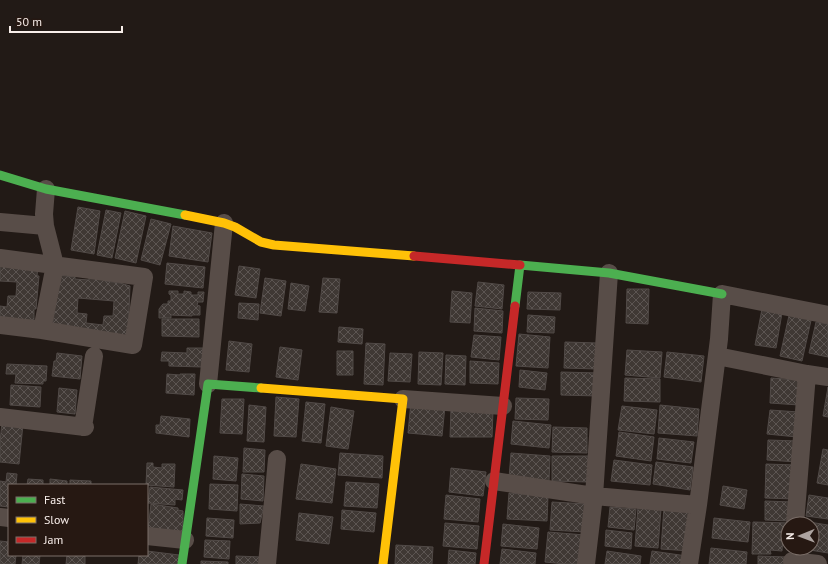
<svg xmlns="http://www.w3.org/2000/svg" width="828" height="564" font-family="'PT Sans',sans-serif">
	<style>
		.building { fill: url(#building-cross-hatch); stroke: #514a47; fill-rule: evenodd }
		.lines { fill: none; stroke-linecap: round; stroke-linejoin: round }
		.street { stroke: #584d48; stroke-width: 18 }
		.fast { stroke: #4caf50; stroke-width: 9 }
		.slow { stroke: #ffc107; stroke-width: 9 }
		.jam { stroke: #c62828; stroke-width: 9 }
	</style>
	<defs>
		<pattern id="building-cross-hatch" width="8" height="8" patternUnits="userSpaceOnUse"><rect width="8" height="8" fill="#3f3834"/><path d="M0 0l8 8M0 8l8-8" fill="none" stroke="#5c5552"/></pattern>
	</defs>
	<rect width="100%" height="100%" fill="#221a16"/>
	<path class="building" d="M78,207l22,4 -6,43 -23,-4z
		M106,210l15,3 -9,45 -15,-3z
		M125,211l21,5 -10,47 -21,-5z
		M151,219l20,5 -11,41 -19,-5z
		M173,226l39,7 -4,29 -39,-6z
		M0,260l38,5 -1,11h2l-3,33h-2v11l-34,-1v-13l7,1 1,-11h8l1,-14 -17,-1z
		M167,263l38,4 -2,21 -38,-4z
		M239,266l21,3 -4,29 -21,-3z
		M59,275l16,2v2l14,1v-2l17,1 -1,2 15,2 10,3 -2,50 -76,-7zM78,298l36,3 -1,15h-9l-1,9 -17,-2 1,-9 -10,-1z
		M265,278l21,3 -5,35 -21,-3z
		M323,278l17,1 -3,34 -18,-1z
		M478,282l26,3 -2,24 -27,-3z
		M291,283l18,3 -4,25 -17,-2z
		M627,289h22l-1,35 -22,-1z
		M169,291h9v3h6v-3l7,1v3h7v-3h6l-1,10h-5l-1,3 3,1v9h-8v1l-21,-1v3h-12v-9l4,-5h5v-3h3v-6l-2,-1z
		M452,291l20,2 -2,30 -20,-1z
		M528,292l33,1 -1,17 -33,-1z
		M239,303l20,1 -1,16 -20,-2z
		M475,308l28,3 -1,22 -28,-2z
		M762,309l20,4 -6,35 -21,-3z
		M790,311l22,5 -10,45 -22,-5z
		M528,315l27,2 -1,16 -27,-1z
		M162,319h37v18l-37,-1z
		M816,322l12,2v33l-19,-4z
		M339,327l24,2 -1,15 -24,-2z
		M519,334l31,3 -2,31 -32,-2z
		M474,335l27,2 -2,23 -28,-3z
		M229,341l23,3 -3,28 -23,-2z
		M565,342l33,1 -1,26 -33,-1z
		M366,343l19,1 -2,41 -19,-1z
		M280,347l22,3 -4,30 -22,-3z
		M187,348h16l-1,19 -33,-1v-5h-8l1,-9 25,1z
		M627,350l35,2 -2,26 -35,-3z
		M337,351h16v24h-16z
		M419,352l24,1 -2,32 -23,-1z
		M667,352l37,4 -3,26 -37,-5z
		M57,353l25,3 -2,23 -28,-3 2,-15h2z
		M390,353l22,1 -2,28 -22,-1z
		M446,355l20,1 -1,29 -20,-1z
		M470,361l29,2 -1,21 -28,-1z
		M7,364l40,2 -1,15h-3v3l-28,-1 1,-9h-10z
		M520,370l27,3 -2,17 -26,-3z
		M561,372l38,1 -1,23 -37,-1z
		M167,374l13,1v-1h15l-1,21 -28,-2z
		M625,378l35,1v23l-36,-1z
		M771,378l29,2 -1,25 -29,-2z
		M11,385l30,2 -1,20 -30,-2z
		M828,387v30l-5,-1z
		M59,388l18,2 -2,24 -18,-2z
		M276,397l23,2 -3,38 -22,-1z
		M516,398l33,1 -1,21 -33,-1z
		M222,399h22l-2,35 -22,-1z
		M306,402l19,2 -4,39 -19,-2z
		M411,402l34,4 -3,30 -34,-3z
		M249,405l17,2 -2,35 -17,-1z
		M660,405l39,4 -2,27 -39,-3z
		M622,406l35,4 -3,24 -36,-4z
		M331,407l23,4 -6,38 -22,-3z
		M451,409l42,1 -1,27h-42z
		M770,410l29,2 -2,25 -30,-3z
		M161,416l29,3 -1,18 -33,-4v-8h4z
		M513,421l38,4 -2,23 -38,-4z
		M2,422l21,2 -4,40 -19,-2v-20z
		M553,427l34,1v25l-35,-1z
		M619,432l35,5 -3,24 -35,-5z
		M659,438l35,4 -3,21 -34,-4z
		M768,440l30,1v21l-31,-2z
		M244,448l21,2 -1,22h-21z
		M823,449l5,1v35l-11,-2z
		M340,453l43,3 -1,22 -44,-3z
		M511,453l39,3 -1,25 -40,-3z
		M214,456l24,2 -2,23 -23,-2z
		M552,456h37l-1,26 -36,-1z
		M614,460l38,5 -2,20 -39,-4z
		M656,462l37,5 -3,23 -37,-6z
		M147,463h6v4l9,1v-4h13l-1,23 -28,-2z
		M301,464l35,5 -4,34 -36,-4z
		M766,464l30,1 -1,34 -30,-1z
		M451,468l35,4 -3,24 -34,-4z
		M7,473l10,1 -1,11h-7v22l-9,-1v-25l6,1z
		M242,474l22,2 -1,25 -22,-2z
		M28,479l15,1v5h-16z
		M50,479l17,2v4h-17z
		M70,480l21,1v4h-21z
		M346,482l33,2 -2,24 -33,-2z
		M210,484l28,1 -1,26 -28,-2z
		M723,486l24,4 -3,19 -24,-4z
		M150,487l33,3 -1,10 -7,-1v6l-27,-2z
		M509,493l39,3 -1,25 -40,-2z
		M446,495l34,4 -2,23 -34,-3z
		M809,495l19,3v21l-22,-3z
		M765,501l28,1 -1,19 -27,-1z
		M552,502l35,2 -2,28 -35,-2z
		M151,504l27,4v2l5,1v23l-35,-4z
		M240,504l24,2 -4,17 -20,1z
		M610,507l26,2 -2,21 -26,-3z
		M638,507l23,2 -3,39 -23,-2z
		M664,507l29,2 -3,42 -29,-2z
		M342,510l34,3 -2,19 -33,-3z
		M299,513l34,4 -4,27 -33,-4z
		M207,518l27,2 -1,18 -27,-2z
		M714,518l36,4 -2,20 -36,-4z
		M753,522l37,1 -2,1v13h-5l-1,14 -12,-1 1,4h-19z
		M809,522l19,3v28l-24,-4v-1h8v-24h-3z
		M445,523l34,3 -2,23 -34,-3z
		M503,524l36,4 -2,21 -36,-3z
		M606,530l26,3 -1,16 -26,-3z
		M548,532l37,3 -2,29h-18l-20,-2z
		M205,540l25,1 -1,18 -25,-2z
		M0,541l9,1v13h7l-1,9h-15z
		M396,545l37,2 -1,17h-37z
		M711,548l36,4 -1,12h-37z
		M502,549l34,4 -1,11h-35z
		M449,550l27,3 -1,11h-27z
		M147,551l32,4 -1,9h-40l1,-9h8z
		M607,551l34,5 -1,8h-35z
		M652,551l35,5 -1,8h-36z
		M23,555h17l-1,9h-17z
		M67,555h18v9h-19z
		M236,556l26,1 -1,7h-25z
		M758,556l29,1 -1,7h-28z
		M201,561l27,1v2h-27z"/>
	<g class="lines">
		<path class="street" d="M0,222l45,4
			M0,258l144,19 -11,68 -91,-15 -42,-5
			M42,330l13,-65 -10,-39 -1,-12 2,-25
			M717,356l90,18 -12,150
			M807,374l21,3
			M208,384l16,-161
			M403,399l100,7
			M0,417l85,10
			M83,427l11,-71
			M494,481l100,15 104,9
			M0,517l9,1
			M147,536l38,4
			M792,561l26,3
			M267,564l10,-105
			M586,564l8,-68 15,-223
			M689,564l9,-59 21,-166 3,-45 106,21"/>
		<path class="fast" d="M0,175l46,14 139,26
			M515,306l5,-41 89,8 113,21
			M182,564l26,-180 53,4"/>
		<path class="slow" d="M185,215l39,8 11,4 26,15 13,3 140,11
			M261,388l142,11 -20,165"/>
		<path class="jam" d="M414,256l106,9
			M484,564l31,-258"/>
	</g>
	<rect x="8" y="484" width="140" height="72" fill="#261812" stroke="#7a6e68"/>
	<rect x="16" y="497" width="20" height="6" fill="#4caf50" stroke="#7a6e68"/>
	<text x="44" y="504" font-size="12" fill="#f8eeea">Fast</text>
	<rect x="16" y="517" width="20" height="6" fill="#ffc107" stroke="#7a6e68"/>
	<text x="44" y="524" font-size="12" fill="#f8eeea">Slow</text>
	<rect x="16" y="537" width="20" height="6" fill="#c62828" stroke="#7a6e68"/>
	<text x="44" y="544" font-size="12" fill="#f8eeea">Jam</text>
	<g transform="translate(800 536) rotate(269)"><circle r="19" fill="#261812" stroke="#7a6e68"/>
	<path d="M0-3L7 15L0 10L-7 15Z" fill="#ada4a0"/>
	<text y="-6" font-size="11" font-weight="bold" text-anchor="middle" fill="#f8eeea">N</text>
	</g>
	<path d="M10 26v6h112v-6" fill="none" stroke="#f8eeea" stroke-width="2"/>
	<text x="16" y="26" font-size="12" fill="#f8eeea" stroke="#261812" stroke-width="3" paint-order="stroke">50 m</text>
</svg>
